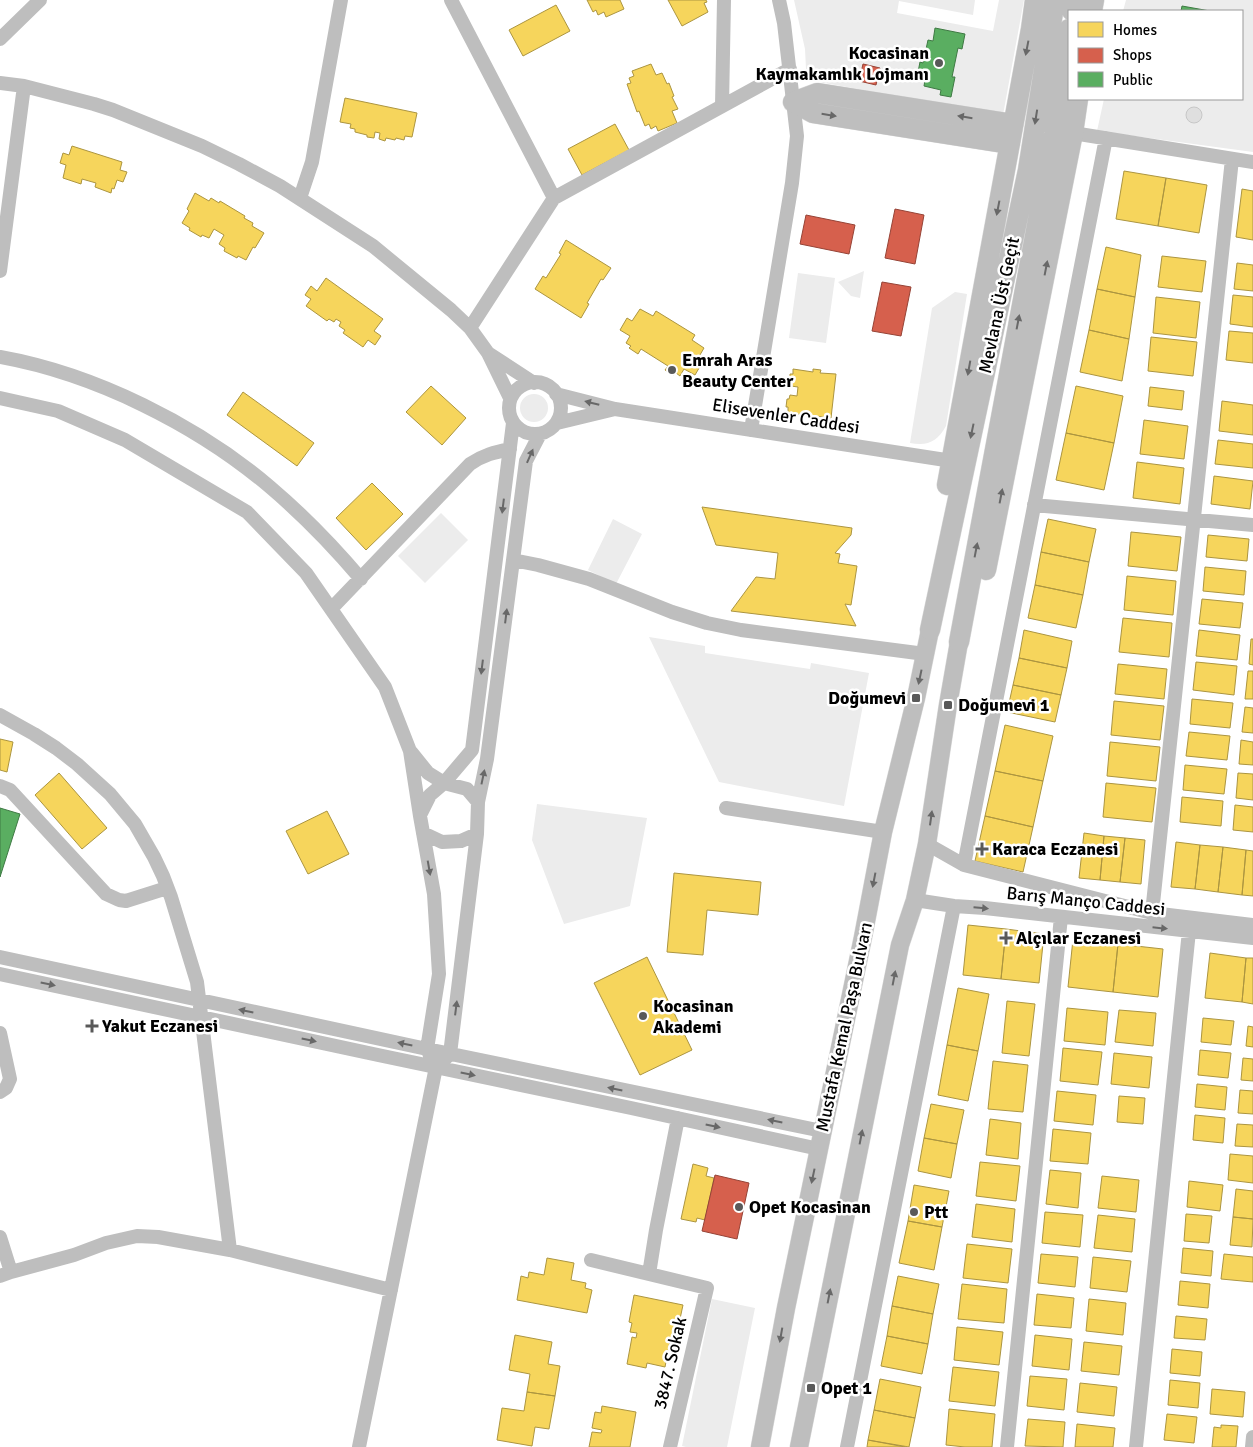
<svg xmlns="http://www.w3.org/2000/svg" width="1253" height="1447" font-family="Signika,sans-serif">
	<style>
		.green { fill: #ececec }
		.homes { fill: #f6d55c; stroke: #ac9540 }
		.shops { fill: #d6604d; stroke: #964336 }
		.public { fill: #5aae61; stroke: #3f7a44 }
		.building { fill: #dfdfdf; stroke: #c7c7c7 }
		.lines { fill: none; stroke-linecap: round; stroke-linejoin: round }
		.major-casing { stroke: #dbdbdb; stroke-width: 19 }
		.highway-casing { stroke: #dbdbdb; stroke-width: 21 }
		.minor { stroke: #bebebe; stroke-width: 14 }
		.major { stroke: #bebebe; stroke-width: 18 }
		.highway { stroke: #bebebe; stroke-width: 20 }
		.oneway { fill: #686868 }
		.poi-dot { fill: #595959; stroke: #fff; stroke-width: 2 }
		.labels { text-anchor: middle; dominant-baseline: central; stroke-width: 5; stroke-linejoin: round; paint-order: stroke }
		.poi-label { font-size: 18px; font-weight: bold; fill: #000; stroke: #fff; text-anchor: start }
		.street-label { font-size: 18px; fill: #000; stroke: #fff }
	</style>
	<rect width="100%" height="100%" fill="#fff"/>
	<path class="green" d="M794,0h181l-2,15 -74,-14 -2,12 96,18 6,-31h25l-21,115 -190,-34 -7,-12 -1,-20z
		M1126,0h127v152l-156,-21 7,-32h138v-88h-119z
		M864,271l-4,27 -9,-2 -13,-14z
		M798,273l37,5 -9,65 -37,-5z
		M955,292l12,2 -21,132c-9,16 -18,20 -36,17l22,-135z
		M520 408a14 14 0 1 1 28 0a14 14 0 1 1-28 0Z
		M441,513l27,27 -43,43 -27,-27z
		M613,519l29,15 -26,50 -28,-14z
		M649,637l56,9v7l105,16 1,-6 58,10 -25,133 -125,-24z
		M537,804l110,14 -17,88 -66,18 -32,-84z
		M712,1299l43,9 -28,139h-41l-4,-1z"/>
	<path class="homes" d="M587,0h33l4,9 -18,8 -2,-5 -6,3 -2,-5 -3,2z
		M668,0h38l1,2 -3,1 4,9 -26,14z
		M556,5l14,26 -47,25 -14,-26z
		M651,64l5,11 6,-2 5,11 2,-1 5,13 -2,1 6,12 -6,2 5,12 -19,8 -2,-5 -5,3 -2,-5 -4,2 -6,-15 -2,1 -10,-28 4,-1 -2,-5 5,-2 -2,-5z
		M345,98l72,15 -5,24 -7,-1 -1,4 -8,-2 -1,2 -9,-2 -1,3 -6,-2 1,-6 -5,-1 -1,6 -7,-1v-2l-12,-3v-3l-5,-1 1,-4 -11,-2z
		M615,124l14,26 -47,25 -14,-26z
		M72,146l50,16 -2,8 7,2 -4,10 -6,-2 -3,9 -2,-1 -1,5 -16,-6 1,-4 -14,-4 -1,5 -18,-6 3,-13 -6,-2 3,-10 6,2z
		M1124,171l42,7 -8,48 -42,-7z
		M1166,178l41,7 -8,48 -41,-7z
		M1242,189l11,2v49l-17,-3z
		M195,193l14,8 2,-3 8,5 1,-2 25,15 -1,2 9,5 -1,3 12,7 -9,15 -2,-1 -7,13 -8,-4 -1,2 -13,-7 1,-3 -6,-4 5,-9 -10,-6 -5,9 -7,-3 -1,2 -12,-7 1,-2 -8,-5 7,-12 -2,-2z
		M566,240l45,28 -8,12 -2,-1 -14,24 2,1 -8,14 -46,-29 8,-13 3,2 15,-24 -2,-1z
		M1106,247l35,8 -6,42 -38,-8z
		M1162,256l44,5 -4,31 -44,-5z
		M1237,263l16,2v26l-19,-2z
		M326,278l57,41 -9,12 7,5 -6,9 -7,-5 -5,7 -20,-14 2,-3 -6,-4 2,-4 -5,-3 -2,3 -5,-3 -2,2 -21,-15 5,-7 -6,-4 6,-9 6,5z
		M1097,289l38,8 -6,42 -40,-9z
		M1233,295l20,2v30l-23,-3z
		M1156,297l44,5 -4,36 -43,-5z
		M640,309l13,7 3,-5 39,24 -3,5 12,8 -7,12 5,3 -7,12 -11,-6 -4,7 -4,-3 -2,2 -9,-5 3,-4 -27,-17 -3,5 -9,-6 2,-2 -5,-3 4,-7 -10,-6 7,-12 5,3z
		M1089,330l40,9 -7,42 -42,-9z
		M1229,331l24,2v30l-27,-3z
		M1151,337l46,5 -4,34 -45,-5z
		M793,369l20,3v-3l8,1 -1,3 16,1 -5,44 -16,-2v2l-8,-1v-2l-19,-2v-6h-2l1,-8h2l1,-4 7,1 1,-9 -7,-1 1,-4h-2v-8h3z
		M431,386l35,32 -24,27 -36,-33z
		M1076,386l47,10 -9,47 -48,-10z
		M1150,387l34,4 -2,19 -34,-4z
		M243,392l71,51 -17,23 -70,-51z
		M1222,401l31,4v30l-34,-4z
		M1144,420l44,6 -4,33 -44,-5z
		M1066,433l48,10 -10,47 -48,-10z
		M1218,440l35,4v24l-38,-4z
		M1137,462l47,6 -4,36 -47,-6z
		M1214,476l39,5 -3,28 -39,-5z
		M372,483l31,31 -37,36 -30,-32z
		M702,507l150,21 -1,7 -16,18 5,1 -2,9 19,3 -6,39 -6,-1 11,22 -125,-15 25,-34 19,2 3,-26 -62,-8z
		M1048,519l48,10 -7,33 -48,-10z
		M1131,532l50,5 -4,34 -49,-5z
		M1208,535l41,4 -2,22 -41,-4z
		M1041,552l48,10 -6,33 -48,-10z
		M1205,567l41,4 -2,24 -41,-4z
		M1127,576l49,5 -3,34 -49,-5z
		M1035,585l48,10 -7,33 -48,-10z
		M1202,599l41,4 -3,25 -41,-4z
		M1123,618l49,5 -3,34 -50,-5z
		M1024,630l48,11 -5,27 -48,-10z
		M1199,630l41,5 -3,25 -41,-4z
		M1251,639h2v26l-4,-1z
		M1019,658l48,10 -6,27 -48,-10z
		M1196,662l41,4 -3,29 -41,-5z
		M1118,664l49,5 -3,30 -49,-5z
		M1248,671h5v28h-8z
		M1013,685l48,10 -6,27 -48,-10z
		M1192,699l41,4 -3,25 -40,-4z
		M1114,701l50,5 -4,34 -49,-5z
		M1245,707l8,1v25l-11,-1z
		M1005,725l48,11 -10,45 -48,-10z
		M1189,732l41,4 -3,24 -41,-4z
		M0,739l13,3 -6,30 -7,-2z
		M1241,740l12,2v23l-14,-1z
		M1110,742l50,5 -4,34 -49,-5z
		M1185,765l42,4 -3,25 -41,-4z
		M995,771l48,10 -10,46 -48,-11z
		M59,773l48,55 -25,21 -47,-54z
		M1238,773l15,1v26l-17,-2z
		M1106,783l50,5 -4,34 -49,-5z
		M1182,797l41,4 -2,25 -41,-4z
		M1235,805l18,2v25l-20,-2z
		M327,811l22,43 -41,20 -22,-43z
		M985,816l48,11 -10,45 -48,-11z
		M1084,833l20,3 -4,44 -21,-2z
		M1104,836l21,2 -5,44 -20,-2z
		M1125,838l20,2 -4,44 -21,-2z
		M1176,842l24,3 -5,44 -24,-2z
		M1200,845l23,2 -5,45 -23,-3z
		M1223,847l23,3 -4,45 -24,-3z
		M1246,850l7,1v45l-11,-1z
		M674,873l87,9 -3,33 -51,-5 -4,45 -36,-3z
		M968,925l38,4 -5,50 -38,-4z
		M1006,929l38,5 -5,49 -38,-4z
		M1073,939l45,5 -5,48 -45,-5z
		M1118,944l45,5 -5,48 -45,-5z
		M1210,953l36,5 -4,44 -37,-4z
		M647,957l45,93 -52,25 -46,-92z
		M1246,958h7v46l-11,-2z
		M958,988l31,6 -11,57 -31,-6z
		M1007,1001l28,3 -6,52 -27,-3z
		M1067,1008l41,4 -3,33 -41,-4z
		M1119,1010l37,3 -3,33 -38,-4z
		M1203,1018l31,3 -3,24 -30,-3z
		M1248,1026l5,1v20l-7,-1z
		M947,1045l31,6 -10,50 -30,-6z
		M1063,1048l39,4 -4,33 -38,-4z
		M1200,1050l31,3 -3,25 -30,-3z
		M1114,1053l38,4 -3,31 -38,-4z
		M1243,1058l10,1v22l-12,-1z
		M993,1061l35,4 -5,47 -35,-3z
		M1197,1084l30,3 -2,23 -30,-3z
		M1240,1090l13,1v23l-15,-1z
		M1057,1091l39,4 -3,30 -39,-4z
		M1119,1096l26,2 -2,26 -26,-2z
		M931,1104l33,6 -7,34 -33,-6z
		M1195,1115l30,3 -2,25 -30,-3z
		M990,1119l31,4 -3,36 -32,-4z
		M1237,1124l16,1v22l-18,-1z
		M1053,1129l38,4 -3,31 -38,-3z
		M924,1138l33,6 -6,34 -33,-7z
		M1230,1154l23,2v27l-25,-3z
		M980,1162l40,4 -4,35 -40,-5z
		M693,1164l15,4 -2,8 8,2 -9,42 -8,-2 -1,4 -15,-3z
		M1050,1170l31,3 -3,35 -32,-4z
		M1102,1176l37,4 -3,32 -38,-4z
		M1189,1181l34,4 -3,26 -33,-4z
		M914,1185l35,6 -7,36 -34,-6z
		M1236,1189l17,2v28l-20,-2z
		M976,1204l39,5 -3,33 -40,-5z
		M1045,1212l38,3 -3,32 -38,-4z
		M1186,1214l26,2 -3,27 -25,-2z
		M1098,1215l37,4 -3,33 -38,-4z
		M1233,1217l20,2 -1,28 -22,-2z
		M908,1221l34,6 -8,43 -35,-7z
		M967,1244l45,5 -4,34 -45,-5z
		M1183,1248l30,3 -2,25 -30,-3z
		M1041,1254l37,3 -3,30 -37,-4z
		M1224,1254l29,3v25l-32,-3z
		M1093,1257l38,4 -4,31 -37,-4z
		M547,1258l27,5 -3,17 15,3 -1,5 7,2 -5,23 -70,-13 4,-24 7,2 1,-6 15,3z
		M898,1276l41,8 -6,30 -41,-8z
		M1180,1281l30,3 -2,24 -30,-3z
		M962,1284l45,5 -3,34 -46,-4z
		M1037,1294l37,4 -3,30 -37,-3z
		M634,1295l49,10 -8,37 -5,-1 -5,26 -18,-4 -1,5 -19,-4 5,-27 4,1 1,-5 -7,-1 2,-9 -3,-1z
		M1089,1299l37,4 -3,32 -37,-4z
		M892,1306l41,8 -5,30 -41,-8z
		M1176,1316l31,3 -2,21 -31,-2z
		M957,1327l46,5 -4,33 -45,-5z
		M515,1335l37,7 -4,22 12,2 -5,30 -28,-4 3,-18 -21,-4z
		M1035,1335l37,4 -3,31 -37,-4z
		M887,1336l41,8 -6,30 -41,-8z
		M1084,1342l38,4 -3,29 -38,-4z
		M1172,1349l30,3 -2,24 -30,-3z
		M953,1367l46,5 -4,34 -46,-5z
		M1030,1376l37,3 -3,31 -37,-4z
		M880,1379l41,8 -6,31 -41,-8z
		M1170,1380l30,3 -2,25 -30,-3z
		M1080,1383l37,4 -3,29 -37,-4z
		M1212,1389l33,3 -2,25 -33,-3z
		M527,1392l28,4 -6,33 -14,-2 -3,19 -35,-6 5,-32 22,3z
		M602,1406l34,6 -6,35h-41l3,-15 9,1 1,-3 -10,-2 3,-16 6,1z
		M949,1409l46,5 -3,33h-27l-19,-2z
		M874,1410l41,8 -6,29 -41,-7z
		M1167,1414l30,3 -3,26 -30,-3z
		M1028,1419l37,3 -2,25 -38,-1z
		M1077,1424l38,4 -2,19h-38z
		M1221,1425l17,1 -2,21h-24l2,-20 7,1z
		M868,1440l37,7h-38z"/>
	<path class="shops" d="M863,64l17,4 -4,17 -17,-4z
		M895,209l29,6 -9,49 -30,-6z
		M806,215l49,10 -6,29 -49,-10z
		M882,282l29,5 -10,49 -29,-5z
		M715,1175l34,8 -12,56 -35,-8z"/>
	<path class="public" d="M1182,6l28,5h-29z
		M935,28l30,6 -3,15 -4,-1 -6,29h3l-4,20 -11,-2 1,-5 -17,-4 2,-12 -8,-2 2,-10 3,1 5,-23 5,1z
		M0,808l20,6 -20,63z"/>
	<path class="building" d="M1186 115a8 8 0 1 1 16 0a8 8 0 1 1-16 0Z"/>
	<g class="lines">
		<g class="major-casing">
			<path id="major" d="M760,1447l26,-139 77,-371 20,-105 33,-134 14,-68
				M799,1447l101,-502 15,-45 12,-56 21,-139 11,-63"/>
		</g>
		<g class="highway-casing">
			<path id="highway" d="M1072,11l2,-11
				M1092,11l2,-11
				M1010,144l-197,-31 -20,-11 24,-9 196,31
				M947,485l84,-456 4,-29
				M986,570l87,-437 5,-34
				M930,630l98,-460 27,-170
				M959,642l95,-508 15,-105"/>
		</g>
		<path class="minor" d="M451,0l103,198
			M0,39l40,-39
			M0,83l24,3 70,18 19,6 89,36 37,18 41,22 93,60 78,64 19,18 18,25
			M722,106l2,-106
			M1073,133l180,29
			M300,198l12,-36 29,-162
			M0,271l24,-185
			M470,328l84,-130 236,-129
			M0,357c95,17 197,68 270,130 33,28 63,59 91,92
			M509 408a26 26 0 1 1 52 0a26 26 0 1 1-52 0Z
			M556,394l59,15 -58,14
			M0,398l58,13 67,29 122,72 59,61 79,114 25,64 10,65 14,78 5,80 -12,75 9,18
			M510,398l-22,-45 46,30
			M615,409l337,52
			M751,430l41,-247 5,-47 -13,-113 -5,-23
			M1034,505l219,20
			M513,560l25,5 51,14 83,33 35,11 34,7 184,24
			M332,608l138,-144c13,-9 25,-12 40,-15
			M0,715l34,19 22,14 21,16 33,30 25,30 19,33 9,19 8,21 26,85 33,268
			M411,752l17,21 16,10 23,6 11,13
			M0,786l10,4 96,104 13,6 7,1 41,-13
			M726,808l157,24
			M420,815l10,-20 14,-12 28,-33 41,-327
			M423,833l19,9 19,-1 16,-7
			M927,844l37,21 188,48 101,12
			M964,865l142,-727
			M915,900l39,6 31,2 268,30
			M1152,913l80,-754
			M0,957l427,92 395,82
			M0,974l378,81 253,53 188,41
			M0,1033l10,46 -4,9 -6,4
			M0,1237l11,35 -11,4
			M591,1260l116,28 -37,159
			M11,1272l63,-17 32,-12 31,-7 21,1 72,13 161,40
			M649,1274l7,-44 22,-112
			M359,1447l77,-380 14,-13 27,-220 1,-32 9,-43 39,-298 14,-27
			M847,1447l107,-541
			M1007,1447l54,-530
			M1136,1447l53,-516
			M1252,1447l1,-10"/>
		<use href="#major" class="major"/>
		<use href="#highway" class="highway"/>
	</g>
	<defs><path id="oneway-solid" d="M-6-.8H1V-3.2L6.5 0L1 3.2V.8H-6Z" transform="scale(1.25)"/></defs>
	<g class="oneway">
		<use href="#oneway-solid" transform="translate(1027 48) rotate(101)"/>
		<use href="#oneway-solid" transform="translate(829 115) rotate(9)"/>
		<use href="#oneway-solid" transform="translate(965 117) rotate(-171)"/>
		<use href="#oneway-solid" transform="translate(1036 117) rotate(99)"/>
		<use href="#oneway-solid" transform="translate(998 208) rotate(101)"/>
		<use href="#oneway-solid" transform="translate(1046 268) rotate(-79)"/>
		<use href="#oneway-solid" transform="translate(1018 322) rotate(-79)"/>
		<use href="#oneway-solid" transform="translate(969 368) rotate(100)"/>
		<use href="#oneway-solid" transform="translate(592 403) rotate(-166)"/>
		<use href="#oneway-solid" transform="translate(972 431) rotate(102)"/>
		<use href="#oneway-solid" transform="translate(530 456) rotate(-66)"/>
		<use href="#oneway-solid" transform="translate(1001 496) rotate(-79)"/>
		<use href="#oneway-solid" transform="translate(503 506) rotate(97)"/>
		<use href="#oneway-solid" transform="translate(976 550) rotate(-79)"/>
		<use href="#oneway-solid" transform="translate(506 616) rotate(-83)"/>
		<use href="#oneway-solid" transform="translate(482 667) rotate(97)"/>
		<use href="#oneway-solid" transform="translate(920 677) rotate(102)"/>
		<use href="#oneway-solid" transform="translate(483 777) rotate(-78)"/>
		<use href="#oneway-solid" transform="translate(931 818) rotate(-82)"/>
		<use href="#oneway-solid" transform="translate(429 868) rotate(80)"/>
		<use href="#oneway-solid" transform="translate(874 880) rotate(101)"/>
		<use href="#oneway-solid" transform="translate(981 908) rotate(5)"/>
		<use href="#oneway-solid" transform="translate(1160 928) rotate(6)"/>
		<use href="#oneway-solid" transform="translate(894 978) rotate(-79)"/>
		<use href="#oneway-solid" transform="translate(48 984) rotate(12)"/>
		<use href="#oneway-solid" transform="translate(456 1008) rotate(-83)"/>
		<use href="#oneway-solid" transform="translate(246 1011) rotate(-168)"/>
		<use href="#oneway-solid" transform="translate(309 1040) rotate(12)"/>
		<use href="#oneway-solid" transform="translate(405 1044) rotate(-168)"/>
		<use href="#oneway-solid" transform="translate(468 1074) rotate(12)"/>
		<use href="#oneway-solid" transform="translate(615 1089) rotate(-168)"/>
		<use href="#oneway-solid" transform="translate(775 1121) rotate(-168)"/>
		<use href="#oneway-solid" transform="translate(713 1126) rotate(12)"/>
		<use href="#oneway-solid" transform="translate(861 1137) rotate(-79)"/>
		<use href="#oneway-solid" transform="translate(813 1176) rotate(102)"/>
		<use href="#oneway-solid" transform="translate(829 1296) rotate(-79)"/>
		<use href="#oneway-solid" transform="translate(781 1335) rotate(100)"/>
	</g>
	<g class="poi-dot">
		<circle cx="939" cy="63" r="5"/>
		<circle cx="672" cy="370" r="5"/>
		<rect x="911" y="693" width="10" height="10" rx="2.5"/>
		<rect x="943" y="700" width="10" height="10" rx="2.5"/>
		<path d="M979.5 841.5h5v5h5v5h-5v5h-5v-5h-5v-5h5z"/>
		<path d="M1003.5 930.5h5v5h5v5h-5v5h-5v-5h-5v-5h5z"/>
		<circle cx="643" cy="1016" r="5"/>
		<path d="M89.5 1018.5h5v5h5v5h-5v5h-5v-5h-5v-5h5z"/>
		<circle cx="739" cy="1207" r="5"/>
		<circle cx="914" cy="1212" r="5"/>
		<rect x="806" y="1383" width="10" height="10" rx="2.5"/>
	</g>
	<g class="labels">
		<g class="poi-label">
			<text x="929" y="53" text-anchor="end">Kocasinan<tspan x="929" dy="21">Kaymakamlık Lojmanı</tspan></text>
			<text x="682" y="360">Emrah Aras<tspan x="682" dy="21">Beauty Center</tspan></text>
			<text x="906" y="698" text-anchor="end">Doğumevi</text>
			<text x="958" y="705">Doğumevi 1</text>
			<text x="992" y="849">Karaca Eczanesi</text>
			<text x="1016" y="938">Alçılar Eczanesi</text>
			<text x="653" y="1006">Kocasinan<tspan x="653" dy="21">Akademi</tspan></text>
			<text x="102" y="1026">Yakut Eczanesi</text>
			<text x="749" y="1207">Opet Kocasinan</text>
			<text x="924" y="1212">Ptt</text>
			<text x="821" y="1388">Opet 1</text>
		</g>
		<g class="street-label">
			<text transform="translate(999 305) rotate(-78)">Mevlana Üst Geçit</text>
			<text transform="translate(786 416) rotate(9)">Elisevenler Caddesi</text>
			<text transform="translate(1086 901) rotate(6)">Barış Manço Caddesi</text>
			<text transform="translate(844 1027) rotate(-78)">Mustafa Kemal Paşa Bulvarı</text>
			<text transform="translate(670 1363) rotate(-77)">3847. Sokak</text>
		</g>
	</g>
	<rect x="1068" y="10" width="175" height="90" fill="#ffffff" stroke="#999999"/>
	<rect x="1078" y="22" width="25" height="15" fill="#f6d55c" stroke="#999999"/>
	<text x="1113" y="35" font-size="15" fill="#000000">Homes</text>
	<rect x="1078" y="48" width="25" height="15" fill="#d6604d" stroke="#999999"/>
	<text x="1113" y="60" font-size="15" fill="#000000">Shops</text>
	<rect x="1078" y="72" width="25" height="15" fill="#5aae61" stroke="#999999"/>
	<text x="1113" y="85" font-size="15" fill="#000000">Public</text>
</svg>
